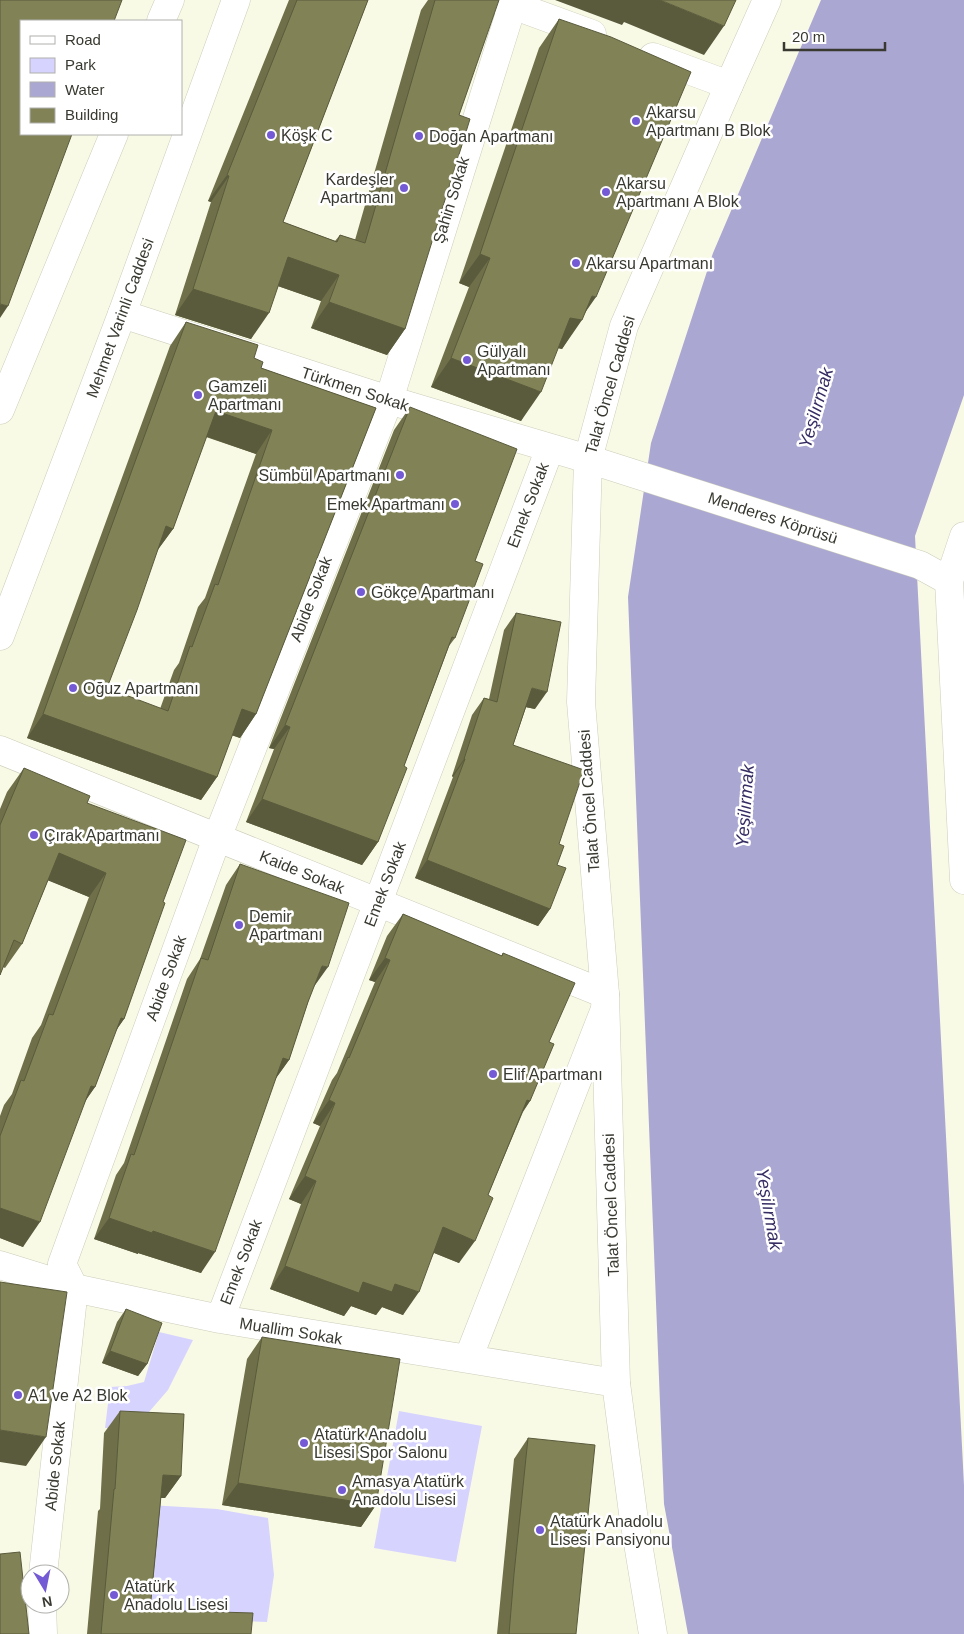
<svg xmlns="http://www.w3.org/2000/svg" width="964" height="1634" font-family="Arial,sans-serif">
	<style>
		.green { fill: #d6d3fe }
		.water { fill: #aba7d3 }
		.lines { fill: none; stroke-linecap: round; stroke-linejoin: round }
		.street-casing { stroke: #cccdba; stroke-width: 29 }
		.secondary-casing { stroke: #cccdba; stroke-width: 29 }
		.primary-casing { stroke: #cccdba; stroke-width: 29 }
		.street { stroke: #fff; stroke-width: 28 }
		.secondary { stroke: #fff; stroke-width: 28 }
		.primary { stroke: #fff; stroke-width: 28 }
		.wall { fill: #6f704a; fill-rule: evenodd }
		.shaded-wall { fill: #5a5b3c }
		.building { fill: #818256; stroke: #5a5b3c; fill-rule: evenodd }
		.poi-dot { fill: #745ad4; stroke: #fff; stroke-width: 2 }
		.labels { text-anchor: middle; dominant-baseline: central; stroke-width: 5; stroke-linejoin: round; paint-order: stroke }
		.poi-label { font-size: 16px; fill: #393931; stroke: #fff; text-anchor: start }
		.street-label { font-size: 16px; fill: #393931; stroke: #fff }
		.water-label { font-size: 18px; font-style: italic; fill: #362c63; stroke: #fff }
	</style>
	<rect width="100%" height="100%" fill="#f9fae6"/>
	<path class="green" d="M159,1332l34,8 -25,50 -32,37 -31,1 5,-41 17,-1 17,-4z
		M399,1411l83,15 -26,136 -82,-14z
		M149,1505l68,4 51,9 6,57 -7,47 -121,-5z"/>
	<path class="water" d="M821,0h143v395l-49,141 49,949v149h-276l-24,-130 -36,-907 23,-154 62,-190z"/>
	<g class="lines">
		<g class="street-casing">
			<path id="street" d="M499,0l93,34
				M653,57l76,28
				M122,314l267,86 199,59
				M0,750l605,244
				M0,1265l74,23 146,31 248,40 137,-350
				M220,1319l330,-871
				M468,1359l148,24
				M43,1574l31,-286 -12,-24 155,-426 172,-438 125,-400
				M42,1604l1,30"/>
		</g>
		<g class="secondary-casing">
			<path id="secondary" d="M588,459l332,106 29,16
				M964,536l-15,45 15,299
				M653,1634l-20,-121 -17,-130 -11,-389 -24,-292 7,-243 36,-133 105,-241 38,-85"/>
		</g>
		<g class="primary-casing">
			<path id="primary" d="M161,21l9,-21
				M0,410l114,-276
				M0,636l122,-322 114,-314"/>
		</g>
		<use href="#street" class="street"/>
		<use href="#secondary" class="secondary"/>
		<use href="#primary" class="primary"/>
	</g>
	<path class="wall" d="M289,0h79l-85,222 52,19 5,-6 15,5 66,-230 7,-10h69l-38,115 -54,214 -18,26 -76,-27 10,-27 -43,-15 -27,53 -76,-24 36,-113 -3,-1z
		M559,19l27,292 -24,38 -4,-1 -37,73 -90,-34 38,-100 -10,-4 80,-235z
		M186,322l68,36 7,10 115,40 -120,306 -16,24 -8,-3 -15,42 -16,23 -174,-62 143,-392zM206,437l50,17 -51,144 -7,9 -19,56 -5,7 -14,39 -53,-21 50,-137 16,-22z
		M410,407l65,154 -20,77 -6,8 -45,120 -26,76 -16,23 -116,-43 28,-73 -5,-1 125,-318z
		M516,613l19,96 -9,-2 -13,38 46,99 -9,65 -12,17 -123,-48 38,-101 -1,-1 20,-61 12,-17 5,1 15,-69z
		M24,768l63,35 76,99 -39,117 -9,13 -20,55 -9,12 -63,148 -23,-9v-122l4,-11 8,-11 20,-56 9,-13 48,-128 -41,-17 -26,64 -17,24 -2,-1 -3,8v-166l7,-17z
		M240,864l73,124 -5,14 -19,58 -13,18 -75,195 -63,-20v1l-44,-15 22,-64 8,-12 63,-184 13,-20 26,-74z
		M403,914l98,42 2,-3 46,89 -19,59 -7,11 -64,151 -25,-10 -31,62 -21,-8 -6,8 -25,-9 -7,10 -74,-27 31,-85 -12,-5 31,-73 -7,-3 19,-43 5,-7 38,-91 -6,-2 18,-44z
		M126,1309l21,55 -9,12 -36,-13 15,-41z
		M262,1337l114,168 -15,22 -139,-22 25,-146z
		M120,1411l61,65 -16,22h-4l-11,112 101,24h-164l11,-123 2,-2 4,-76z
		M528,1438l48,196h-79l17,-175z"/>
	<path class="shaded-wall" d="M555,0h105l64,26 -20,29 -80,-33 -2,3z
		M227,175l2,1 -18,26 -3,-1z
		M480,254l10,4 -21,29 -10,-4z
		M288,257l51,18 -18,26 -52,-18z
		M193,289l76,24 -18,26 -76,-24z
		M592,296l4,1 -16,23h2l-20,29 -13,-3 21,-28z
		M329,302l76,27 -18,26 -76,-27z
		M0,304l8,2 -8,12z
		M451,358l90,34 -20,29 -90,-34z
		M216,411l56,19 -16,24 -57,-20z
		M166,526l7,3 -17,23z
		M532,688l15,4 -12,17 -15,-3z
		M242,709l14,5 -16,24 -15,-5z
		M43,714l174,63 -16,23 -174,-62z
		M285,725l5,2 -16,22 -5,-1z
		M464,759h1l-12,18 -1,-1z
		M262,799l116,43 -16,23 -116,-43z
		M59,853l47,20 -17,24 -47,-19z
		M427,860l123,49 -12,17 -123,-48z
		M385,958l5,2 -15,22 -6,-2z
		M322,966l6,1 -15,21z
		M121,1018l3,1 -17,24z
		M283,1058l6,2 -15,21z
		M91,1086l4,1 -17,25z
		M329,1100l6,3 -15,23 -7,-3z
		M527,1100l3,1 -16,23z
		M305,1176l11,5 -15,23 -12,-5z
		M0,1208l40,14 -17,25 -23,-9z
		M109,1218l44,13 62,21 -14,21 -63,-20v1l-44,-15z
		M443,1227l32,14 -16,22 -32,-13z
		M285,1266l78,16 32,2 24,8 -16,23 -21,-8 -6,8 -25,-9 -7,10 -74,-27z
		M110,1351l37,13 -9,12 -36,-13z
		M0,1430l46,7 -20,29 -26,-4z
		M163,1475l18,1 -16,22h-17z
		M238,1483l138,22 -15,22 -139,-22z"/>
	<path class="building" d="M0,0h122l-8,21h-93v113h51l-64,172 -8,-2z
		M297,0h71l-85,222 54,20 3,-7 25,8 70,-243h64l-40,115 11,4 -65,210 -76,-27 10,-27 -51,-18 -19,56 -76,-24 36,-113 -2,-1z
		M660,0h76l-12,26z
		M559,19l52,18 80,35 -95,225 -4,-1 -10,24 -12,-2 -29,74 -90,-34 39,-100 -10,-4z
		M186,322l72,23 -4,13 9,4 -2,6 115,40 -120,306 -14,-5 -25,68 -174,-63zM216,411l56,19 -54,155 -3,-1 -23,63 -2,-1 -22,65 -61,-23 30,-78 29,-84 7,3z
		M410,407l107,42 -42,112 8,3 -28,74 -3,-1 -48,129 3,2 -29,74 -116,-43 28,-72 -5,-2z
		M516,613l45,9 -14,70 -15,-4 -19,57 71,25 -25,74 5,2 -7,19 9,3 -16,41 -123,-49 38,-101h-1l20,-61 13,4z
		M24,768l66,28 -3,7 99,37 -23,62 2,1 -41,116 -3,-1 -26,69 -4,-1 -51,136 -40,-14v-72l21,-56 3,1 25,-67 4,1 53,-142 -47,-20 -37,91 -8,-4 -14,35v-150z
		M240,864l109,39 -21,64 -6,-1 -14,36 -19,58 -6,-2 -68,194 -62,-21 -1,2 -43,-15 22,-64 3,1 67,-197 7,2z
		M403,914l99,42 1,-3 72,30 -26,59 5,2 -24,57 -3,-1 -39,95 5,3 -18,43 -32,-14 -24,65 -24,-8 -3,8 -29,-10 -4,11 -74,-27 31,-85 -11,-5 30,-73 -6,-3 19,-43 1,1 41,-98 -5,-2z
		M0,1282l67,10 -21,145 -46,-7z
		M126,1309l36,14 -15,41 -37,-13z
		M262,1337l138,22 -24,146 -138,-22z
		M120,1411l64,3 -3,62 -18,-1 -13,135 103,3 -2,21h-150l13,-145h1z
		M528,1438l67,7 -19,189h-67l5,-60z
		M20,1552l9,82h-29v-80z"/>
	<g class="poi-dot">
		<circle cx="636" cy="121" r="5"/>
		<circle cx="271" cy="135" r="5"/>
		<circle cx="419" cy="136" r="5"/>
		<circle cx="404" cy="188" r="5"/>
		<circle cx="606" cy="192" r="5"/>
		<circle cx="576" cy="263" r="5"/>
		<circle cx="467" cy="360" r="5"/>
		<circle cx="198" cy="395" r="5"/>
		<circle cx="400" cy="475" r="5"/>
		<circle cx="455" cy="504" r="5"/>
		<circle cx="361" cy="592" r="5"/>
		<circle cx="73" cy="688" r="5"/>
		<circle cx="34" cy="835" r="5"/>
		<circle cx="239" cy="925" r="5"/>
		<circle cx="493" cy="1074" r="5"/>
		<circle cx="18" cy="1395" r="5"/>
		<circle cx="304" cy="1443" r="5"/>
		<circle cx="342" cy="1490" r="5"/>
		<circle cx="540" cy="1530" r="5"/>
		<circle cx="114" cy="1595" r="5"/>
	</g>
	<g class="labels">
		<g class="poi-label">
			<text x="646" y="112">Akarsu<tspan x="646" dy="18">Apartmanı B Blok</tspan></text>
			<text x="281" y="135">Köşk C</text>
			<text x="429" y="136">Doğan Apartmanı</text>
			<text x="394" y="179" text-anchor="end">Kardeşler<tspan x="394" dy="18">Apartmanı</tspan></text>
			<text x="616" y="183">Akarsu<tspan x="616" dy="18">Apartmanı A Blok</tspan></text>
			<text x="586" y="263">Akarsu Apartmanı</text>
			<text x="477" y="351">Gülyalı<tspan x="477" dy="18">Apartmanı</tspan></text>
			<text x="208" y="386">Gamzeli<tspan x="208" dy="18">Apartmanı</tspan></text>
			<text x="390" y="475" text-anchor="end">Sümbül Apartmanı</text>
			<text x="445" y="504" text-anchor="end">Emek Apartmanı</text>
			<text x="371" y="592">Gökçe Apartmanı</text>
			<text x="83" y="688">Oğuz Apartmanı</text>
			<text x="44" y="835">Çırak Apartmanı</text>
			<text x="249" y="916">Demir<tspan x="249" dy="18">Apartmanı</tspan></text>
			<text x="503" y="1074">Elif Apartmanı</text>
			<text x="28" y="1395">A1 ve A2 Blok</text>
			<text x="314" y="1434">Atatürk Anadolu<tspan x="314" dy="18">Lisesi Spor Salonu</tspan></text>
			<text x="352" y="1481">Amasya Atatürk<tspan x="352" dy="18">Anadolu Lisesi</tspan></text>
			<text x="550" y="1521">Atatürk Anadolu<tspan x="550" dy="18">Lisesi Pansiyonu</tspan></text>
			<text x="124" y="1586">Atatürk<tspan x="124" dy="18">Anadolu Lisesi</tspan></text>
		</g>
		<g class="street-label">
			<text transform="translate(451 200) rotate(-73)">Şahin Sokak</text>
			<text transform="translate(120 318) rotate(-70)">Mehmet Varinli Caddesi</text>
			<text transform="translate(610 385) rotate(-74)">Talat Öncel Caddesi</text>
			<text transform="translate(355 389) rotate(18)">Türkmen Sokak</text>
			<text transform="translate(528 505) rotate(-69)">Emek Sokak</text>
			<text transform="translate(773 518) rotate(18)">Menderes Köprüsü</text>
			<text transform="translate(311 599) rotate(-69)">Abide Sokak</text>
			<text transform="translate(589 801) rotate(-94)">Talat Öncel Caddesi</text>
			<text transform="translate(302 872) rotate(22)">Kaide Sokak</text>
			<text transform="translate(385 884) rotate(-69)">Emek Sokak</text>
			<text transform="translate(166 978) rotate(-70)">Abide Sokak</text>
			<text transform="translate(611 1205) rotate(-92)">Talat Öncel Caddesi</text>
			<text transform="translate(241 1262) rotate(-69)">Emek Sokak</text>
			<text transform="translate(291 1331) rotate(9)">Muallim Sokak</text>
			<text transform="translate(55 1466) rotate(-84)">Abide Sokak</text>
		</g>
		<g class="water-label">
			<text transform="translate(816 408) rotate(-74)">Yeşilırmak</text>
			<text transform="translate(745 806) rotate(-86)">Yeşilırmak</text>
			<text transform="translate(769 1209) rotate(80)">Yeşilırmak</text>
		</g>
	</g>
	<rect x="20" y="20" width="162" height="115" fill="#ffffff" stroke="#b0b0ad"/>
	<rect x="30" y="36" width="25" height="8" fill="#ffffff" stroke="#b0b0ad"/>
	<text x="65" y="45" font-size="15" fill="#393931">Road</text>
	<rect x="30" y="58" width="25" height="15" fill="#d6d3fe" stroke="#b0b0ad"/>
	<text x="65" y="70" font-size="15" fill="#393931">Park</text>
	<rect x="30" y="82" width="25" height="15" fill="#aba7d3" stroke="#b0b0ad"/>
	<text x="65" y="95" font-size="15" fill="#393931">Water</text>
	<rect x="30" y="108" width="25" height="15" fill="#818256" stroke="#b0b0ad"/>
	<text x="65" y="120" font-size="15" fill="#393931">Building</text>
	<g transform="translate(45 1589) rotate(170)"><circle r="24" fill="#ffffff" stroke="#b0b0ad"/>
	<path d="M0-4L9 19L0 12L-9 19Z" fill="#745ad4"/>
	<text y="-8" font-size="14" font-weight="bold" text-anchor="middle" fill="#393931">N</text>
	</g>
	<path d="M784 42v8h101v-8" fill="none" stroke="#393931" stroke-width="2.5"/>
	<text x="792" y="42" font-size="15" fill="#393931" stroke="#ffffff" stroke-width="4" paint-order="stroke">20 m</text>
</svg>
